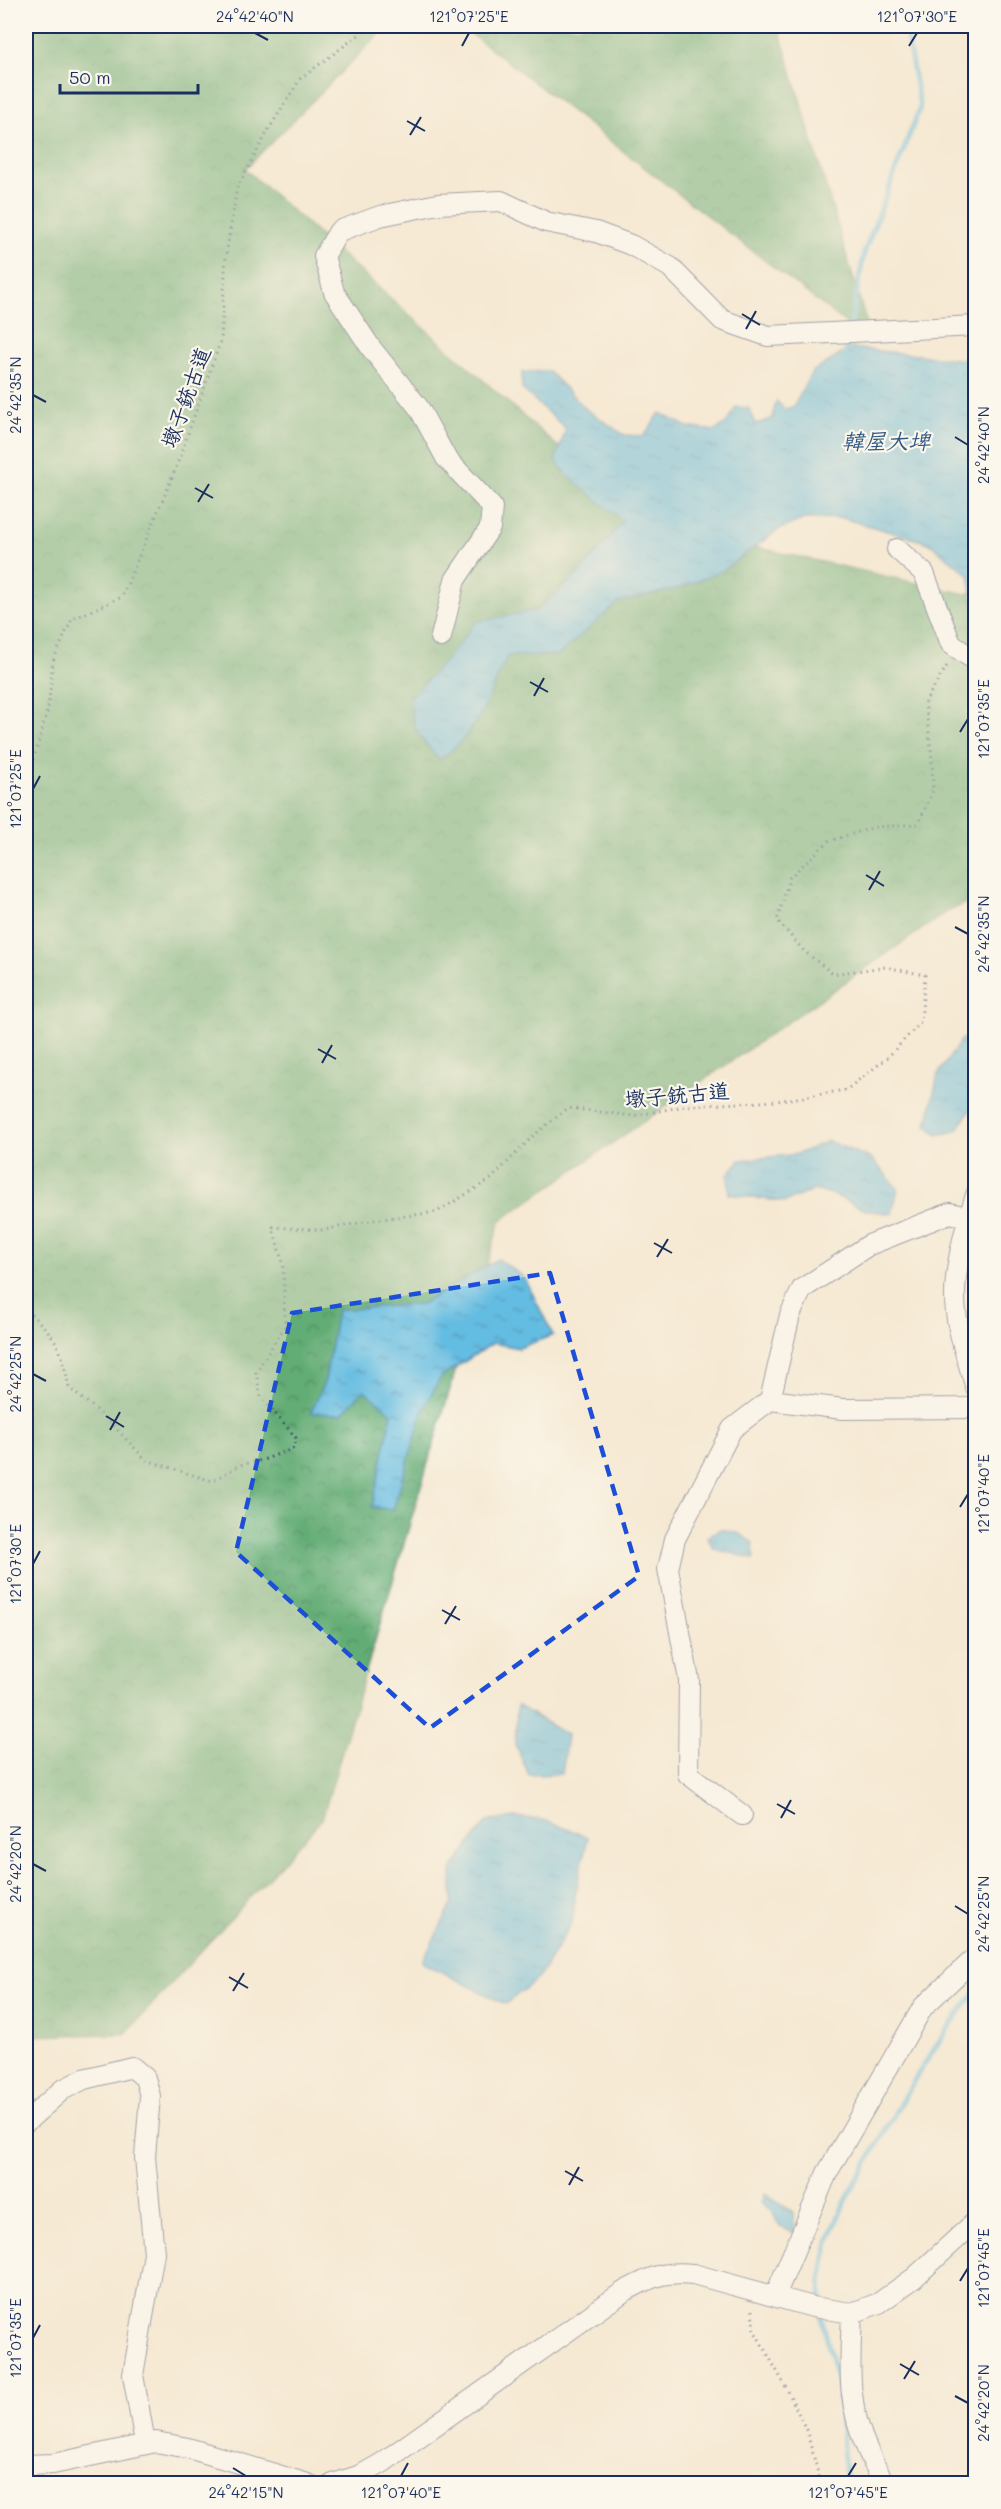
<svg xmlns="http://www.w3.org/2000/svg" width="1001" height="2509" font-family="Mali,'LXGW WenKai TC',sans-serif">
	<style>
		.forest { fill: url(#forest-crowns); stroke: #3e6e69; stroke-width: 1.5 }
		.water { fill: url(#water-ripples); stroke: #4076a0; stroke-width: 1.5 }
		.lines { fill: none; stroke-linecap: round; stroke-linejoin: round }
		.stream { stroke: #64bce1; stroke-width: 5 }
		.minor-casing { stroke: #3c4b70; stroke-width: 22 }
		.path { stroke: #3c4b70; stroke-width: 3; stroke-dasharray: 1.5 4.5; stroke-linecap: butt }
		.minor { stroke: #fff; stroke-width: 20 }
		.marked { fill: none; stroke: #1d4ed8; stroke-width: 4.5; stroke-dasharray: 12 8; stroke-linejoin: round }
		.ticks { fill: none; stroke: #1b2f5e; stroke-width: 2 }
		.labels { text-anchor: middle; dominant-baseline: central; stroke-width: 4.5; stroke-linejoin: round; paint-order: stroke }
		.street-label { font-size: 21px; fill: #1b2f5e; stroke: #fbf7ec }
		.water-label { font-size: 22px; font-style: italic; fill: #315985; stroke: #fbf7ec }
		.neatline { fill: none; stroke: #1b2f5e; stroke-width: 2 }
		.ticks-label { font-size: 15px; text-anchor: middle; fill: #1b2f5e }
	</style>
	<defs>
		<pattern id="forest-crowns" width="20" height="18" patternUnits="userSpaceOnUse" patternTransform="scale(1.5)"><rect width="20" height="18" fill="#62ac74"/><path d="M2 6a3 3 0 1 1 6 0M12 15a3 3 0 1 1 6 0" fill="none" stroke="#508c62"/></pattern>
		<pattern id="water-ripples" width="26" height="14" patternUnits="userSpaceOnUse" patternTransform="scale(1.5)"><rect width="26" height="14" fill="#64bce1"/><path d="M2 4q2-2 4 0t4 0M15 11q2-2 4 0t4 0" fill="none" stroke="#5299ba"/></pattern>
	</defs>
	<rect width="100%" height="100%" fill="#fbf7ec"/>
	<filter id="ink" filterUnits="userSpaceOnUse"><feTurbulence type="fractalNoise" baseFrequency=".0167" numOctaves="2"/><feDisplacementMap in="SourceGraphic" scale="12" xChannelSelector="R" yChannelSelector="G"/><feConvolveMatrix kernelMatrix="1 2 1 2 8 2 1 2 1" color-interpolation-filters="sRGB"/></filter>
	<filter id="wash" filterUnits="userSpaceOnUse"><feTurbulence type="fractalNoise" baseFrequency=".008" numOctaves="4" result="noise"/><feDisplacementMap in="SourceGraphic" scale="24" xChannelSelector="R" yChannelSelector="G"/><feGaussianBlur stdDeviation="1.35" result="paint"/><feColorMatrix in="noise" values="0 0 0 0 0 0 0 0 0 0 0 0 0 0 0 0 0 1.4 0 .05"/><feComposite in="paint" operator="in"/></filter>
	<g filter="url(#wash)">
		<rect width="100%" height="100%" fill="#f5e9d3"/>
		<path class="forest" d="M26,26h361l-142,143 398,353 323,72 10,-3 -1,308 -28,13 -447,309 -178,598 -197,215 -99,2z
			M461,26h317l95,318z"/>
		<path class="water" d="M851,348l124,13v273h-3l3,-20 -6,-39 -40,-32 -87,-25 -38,1 -26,11 -56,41 -42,17 -61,14 -61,53 -51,1c-17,38 -31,81 -68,104l-23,-29 -7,-32 38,-40 29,-37 62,-12 44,-40 41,-49 -55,-45 -13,-16 11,-31 -44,-40v-17l26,-1 38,38 38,26 20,1 16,-23 27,14 28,4 13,-10 8,-14 13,1 6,16 17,-5 4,-18 9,8 8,-2 19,-35z
			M962,1039l13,1v63l-19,28 -19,4 -10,-10 11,-51z
			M828,1141l44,18 26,30 -6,25 -26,-4 -34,-16 -18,-4 -29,12 -56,-8 -1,-20 12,-14 57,-6z
			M498,1259l26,18 29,58 -34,13 -26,-5 -52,34 -17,31 -31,102 -21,-3 20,-94 -28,-23 -23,24 -30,-1 14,-33 12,-70 85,-6z
			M720,1529l18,4 15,10 1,16 -40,-10 -7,-12z
			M517,1705l50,30 -5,39 -33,1 -14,-31z
			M515,1817l29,3 44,17 -13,59 -2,24 -34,58 -34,26 -83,-42 30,-58v-35l34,-47z
			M765,2194l28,18 2,21 -15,-6 -8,-15 -10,-9z"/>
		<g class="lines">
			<path class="stream" d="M845,355l19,-102 56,-146 -15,-81
				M821,2304c-2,-69 28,-108 60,-166 28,-52 58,-100 95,-147
				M821,2314l17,72 8,98"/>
		</g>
	</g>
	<g filter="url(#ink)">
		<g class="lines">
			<g class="minor-casing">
				<path id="minor" d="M897,549l27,24 27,71 25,17
					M441,637l14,-57 35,-52 2,-21 -46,-49 -27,-50 -48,-60 -37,-56 -10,-36 15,-25 41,-15 58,-12 63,-3 45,21 50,10 35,13 39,22 52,53 46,16 208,-10
					M976,1195c-11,33 -25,82 -20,117 3,26 13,52 20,76
					M770,1400l73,9 133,-1
					M742,1815l-54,-41 1,-94 -21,-111 7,-30 57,-110 38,-29 20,-85 12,-26 67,-44 81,-32 26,6
					M26,2122l36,-32 22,-11 48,-12 13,11 5,18 -5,61 9,96 -21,122 12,68
					M775,2296l52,-123 96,-166 53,-50
					M852,2313c-2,52 -6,90 16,138 5,11 10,23 18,33
					M26,2465l27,-1 103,-22 32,6 120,36
					M333,2484l28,-9 21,-12 241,-171c26,-14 39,-21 70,-18l120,33 39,6 27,-10 35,-25 62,-57"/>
			</g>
			<path class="path" d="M26,776l5,-8 17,-59 5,-48 19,-42 50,-22 52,-124 47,-133 5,-85 11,-67 32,-59 31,-50 60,-45 -2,-8
				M26,1310c32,28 35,36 43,78l34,27 43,45 66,21 28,-16 23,-5 31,-12 2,-10 -35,-41 -5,-25 29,-46 -2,-61 -10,-38 51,3 50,-10 63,-8 54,-33 42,-43 35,-28 65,8 52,-10 92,-5 69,-11 40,-31 35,-37 4,-47 -40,-8 -52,7 -29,-23 -27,-31 13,-43 39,-36 46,-14 43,-3 15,-33 -1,-34 -7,-55 23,-38
				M752,2310l2,20 33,59 20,43 14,52"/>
			<use href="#minor" class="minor"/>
		</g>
	</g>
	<path d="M0 0H1001V2509H0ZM550,1273l89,303 -209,152 -194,-176 56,-239z" fill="#f5e9d3" fill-opacity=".55" fill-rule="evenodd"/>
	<path class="marked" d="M550,1273l89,303 -209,152 -194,-176 56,-239z"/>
	<path class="ticks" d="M255,33l13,7M462,46l7,-13M909,46l8,-13M407,121l18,10M410,135l11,-18M742,314l18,11M746,329l10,-18M33,395l13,7M955,437l13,8M195,488l18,10M198,502l11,-18M530,682l18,10M534,696l10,-18M960,732l8,-13M33,789l7,-13M866,875l18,11M869,890l11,-19M955,927l13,7M318,1049l18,10M322,1063l10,-18M654,1243l18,10M657,1257l11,-18M33,1374l13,7M106,1416l18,11M110,1430l10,-18M960,1507l8,-13M33,1564l7,-13M442,1610l18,10M445,1624l11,-18M777,1804l18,10M781,1818l10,-18M33,1864l13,7M955,1906l13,8M229,1977l19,11M233,1991l11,-18M565,2171l18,10M569,2185l10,-18M960,2281l8,-13M33,2338l7,-13M900,2364l19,11M904,2379l11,-18M955,2396l13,7M233,2468l13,8M401,2476l7,-13M848,2476l8,-13"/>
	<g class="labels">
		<g class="street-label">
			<text transform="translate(185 397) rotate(-70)">墩子銃古道</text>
			<text transform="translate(677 1094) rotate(-5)">墩子銃古道</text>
		</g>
		<g class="water-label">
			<text x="886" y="440">韓屋大埤</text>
		</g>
	</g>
	<rect width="1001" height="2509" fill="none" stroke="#fbf7ec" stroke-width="66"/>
	<path d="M60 84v9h138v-9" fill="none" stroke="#1b2f5e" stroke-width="3"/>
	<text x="69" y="84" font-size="18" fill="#1b2f5e" stroke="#fbf7ec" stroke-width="4.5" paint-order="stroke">50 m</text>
	<rect x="33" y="33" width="935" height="2443" class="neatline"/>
	<g class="ticks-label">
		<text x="255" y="22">24°42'40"N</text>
		<text x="469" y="22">121°07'25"E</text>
		<text x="917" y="22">121°07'30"E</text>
		<text transform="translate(16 395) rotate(-90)" y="5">24°42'35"N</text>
		<text transform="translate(984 445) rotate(-90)" y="5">24°42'40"N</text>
		<text transform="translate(984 719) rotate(-90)" y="5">121°07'35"E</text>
		<text transform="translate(16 789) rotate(-90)" y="5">121°07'25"E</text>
		<text transform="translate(984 934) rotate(-90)" y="5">24°42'35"N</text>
		<text transform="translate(16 1374) rotate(-90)" y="5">24°42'25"N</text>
		<text transform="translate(984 1494) rotate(-90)" y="5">121°07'40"E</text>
		<text transform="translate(16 1564) rotate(-90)" y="5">121°07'30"E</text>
		<text transform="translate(16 1864) rotate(-90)" y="5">24°42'20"N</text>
		<text transform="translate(984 1914) rotate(-90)" y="5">24°42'25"N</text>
		<text transform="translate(984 2268) rotate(-90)" y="5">121°07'45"E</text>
		<text transform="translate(16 2338) rotate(-90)" y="5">121°07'35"E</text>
		<text transform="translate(984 2403) rotate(-90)" y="5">24°42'20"N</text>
		<text x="246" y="2498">24°42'15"N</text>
		<text x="401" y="2498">121°07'40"E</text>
		<text x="848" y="2498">121°07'45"E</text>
	</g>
</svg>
